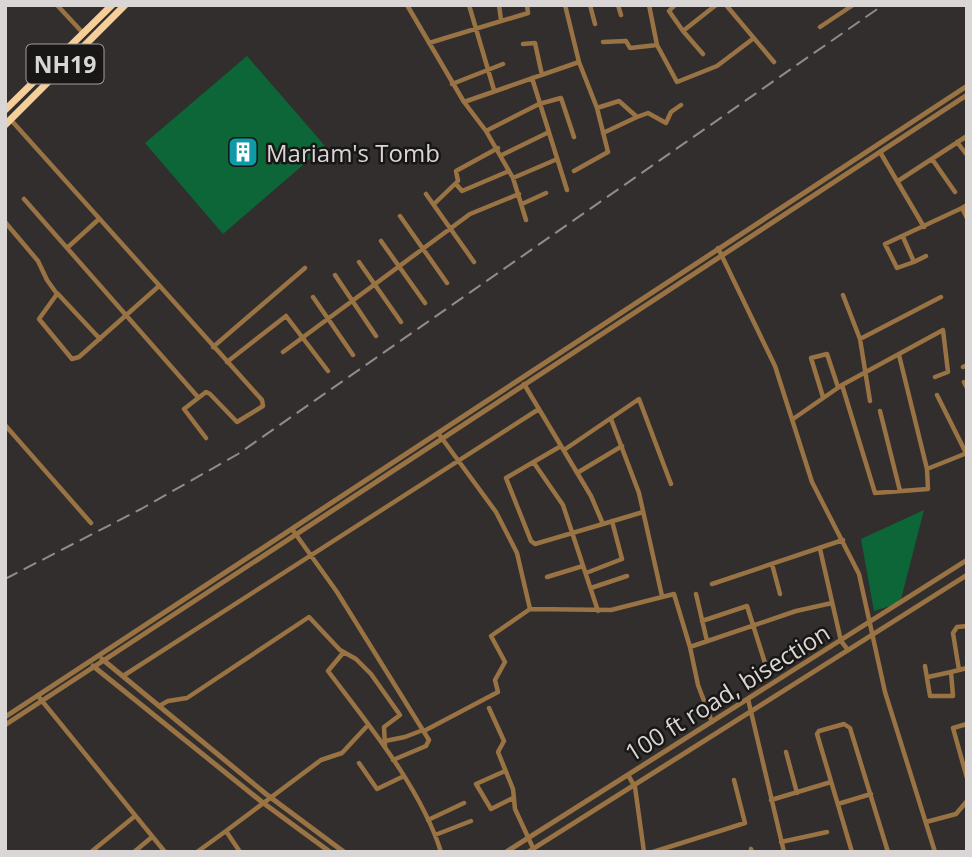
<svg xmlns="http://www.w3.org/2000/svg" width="972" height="857" font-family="'Open Sans',sans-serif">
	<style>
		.green { fill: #0d6637 }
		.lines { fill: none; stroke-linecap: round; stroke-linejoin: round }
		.minor { stroke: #997343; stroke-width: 4.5 }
		.tertiary { stroke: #997343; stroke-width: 5 }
		.trunk { stroke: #f6ce9a; stroke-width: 7 }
		.rail { stroke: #908c8b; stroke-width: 2; stroke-dasharray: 14 7; stroke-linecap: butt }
		.labels { text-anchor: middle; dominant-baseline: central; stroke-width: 5; stroke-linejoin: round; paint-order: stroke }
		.shield { fill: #191716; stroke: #9f9d9c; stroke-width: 2 }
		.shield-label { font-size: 23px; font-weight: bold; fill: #d9d6d5 }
		.poi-label { font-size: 24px; fill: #d9d6d5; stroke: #191716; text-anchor: start }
		.street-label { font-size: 24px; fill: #d9d6d5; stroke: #191716 }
	</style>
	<rect width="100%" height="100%" fill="#322e2d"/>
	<path class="green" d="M247,56l78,90 -102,88 -78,-91z
		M924,510l-24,93 -26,8 -13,-72z"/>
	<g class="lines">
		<path class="minor" d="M57,5l25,27
			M407,5l57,97 22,29
			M469,5l25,85
			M499,5l2,15
			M565,5l14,57 18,46 11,44 -34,19
			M590,5l5,19
			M618,5l3,10
			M649,5l8,40 20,37 40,-16 37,-28
			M675,5l-6,6 14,20
			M726,5l48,57
			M820,27l33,-22
			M603,42l23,-1 4,7 27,-3
			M429,43l99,-30 -1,-8
			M523,44l12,-1 7,32
			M703,54l-20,-23 33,-26
			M532,78l35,112
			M452,84l51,-20
			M464,102l115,-40
			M597,108l22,-7 18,16 11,-4 18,10 5,-11 10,-7
			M11,120l251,280 1,6 -26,16 -27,-28 -4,-2 -22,17 22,29
			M603,133l34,-16
			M957,142l10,13
			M880,152l44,75
			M502,155l45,-22
			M932,159l23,33
			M513,178l42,-18
			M898,181l69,-45
			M456,184l6,7 47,-20
			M426,194l48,68
			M24,199l173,197
			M434,204l24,-23 -2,-10 42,-23
			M522,204l24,-11
			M967,205l-5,3 5,10
			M400,216l47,67
			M526,220l-13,-42 -27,-47 53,-27 22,-6 13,39
			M5,222l33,39 9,19 10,14 -18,25 33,40 7,-2 80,-71
			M903,237l11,25 12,-6
			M381,241l44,62
			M67,248l32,-29
			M718,248l57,118 37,116 47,92 26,118 50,160
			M359,262l42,60
			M914,262l-17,6 -12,-24 77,-36
			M335,275l41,61
			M58,294l42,45
			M843,295l17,44 10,62
			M313,297l40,58
			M860,339l81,-42
			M213,347l92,-79
			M283,352l187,-138 49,-20
			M227,362l59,-46 42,55
			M963,367l4,-2
			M964,382l3,6
			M524,384l67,112 12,28 40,-12
			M842,385l33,108 53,-4 -1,-20 -28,-114
			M937,395l29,58
			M823,397l-12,-39 16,-4 11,33
			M880,411l20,80
			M611,419l28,74 23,103
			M793,419l49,-34 101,-55 5,42 -13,5
			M5,425l86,98
			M438,433l58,79 21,41 13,56 81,1 63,-16 16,53 106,-36 36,-8
			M561,446l-55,32 25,63 4,3 68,-20
			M564,450l75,-51 32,85
			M534,463l29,42 35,106
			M927,469l40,-16
			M577,473l45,-27
			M292,529l45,63 92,148 -3,6 -33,14
			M820,549l21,92 7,9
			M772,564l8,30
			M586,573l36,-14 -10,-38
			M547,577l36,-11
			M712,584l131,-44
			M591,588l36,-12
			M696,594l11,47
			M702,621l45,-15 18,57
			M690,647l8,38 14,37
			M343,653l-15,18c40,53 93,117 113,181
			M925,666l5,30h23l-2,-24 -23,5
			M959,670l-6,-37 4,-6 10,-1
			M951,672l16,-4
			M123,676l416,-267
			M38,696l127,156
			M748,699l36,153
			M159,706l9,-5 19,-3 122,-81 31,33 16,9 15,15 29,41 -16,12 1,19
			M489,708l15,33 -6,11 15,37 2,20 18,39
			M967,724l-14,4 14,50
			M424,731l74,-39 -3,-12 10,-18 -14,-26 39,-27
			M385,741l20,-4 18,-7
			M786,752l11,41
			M359,763l18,26 25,-12
			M505,771l-29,13 15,25 22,-11
			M628,775l7,12 9,65
			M771,800l60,-18
			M838,804l33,-10
			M428,820l36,-17
			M926,822l30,-8 11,-13
			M226,831l95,-71 21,-7 26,-28
			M435,835l36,-14
			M781,842l46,-10
			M751,849l1,3
			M91,852l44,-36
			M134,852l18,-15
			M197,852l29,-21 14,21
			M653,852l92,-29 -11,-43
			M852,852l-35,-118 2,-3 25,-7 6,4 38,124"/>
		<path class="tertiary" d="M102,659l164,135 78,58
			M93,666l169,136 68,50
			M5,717l962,-631
			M5,725l962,-630
			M506,852l461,-292
			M528,852l439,-277"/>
		<path class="trunk" d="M5,110l107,-105
			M5,125l120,-120"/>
		<path class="rail" d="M5,579l136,-70 97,-55 645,-449"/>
	</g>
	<defs>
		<g id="building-square" transform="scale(1.575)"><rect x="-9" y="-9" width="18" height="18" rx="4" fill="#0f9aa8" stroke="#191716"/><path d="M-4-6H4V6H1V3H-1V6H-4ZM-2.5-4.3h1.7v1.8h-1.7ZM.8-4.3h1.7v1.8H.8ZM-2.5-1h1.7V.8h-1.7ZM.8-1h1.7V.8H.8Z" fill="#fff"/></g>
	</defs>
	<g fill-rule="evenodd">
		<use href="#building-square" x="243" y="152"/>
	</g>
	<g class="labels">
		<rect class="shield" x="26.5" y="44.5" width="77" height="39" rx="5"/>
		<g class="shield-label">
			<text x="65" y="64">NH19</text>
		</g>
		<g class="poi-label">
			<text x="266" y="152">Mariam's Tomb</text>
		</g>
		<g class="street-label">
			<text transform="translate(727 692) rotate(-32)">100 ft road, bisection</text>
		</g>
	</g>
	<rect width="972" height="857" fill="none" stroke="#d9d6d5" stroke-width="14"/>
</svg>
